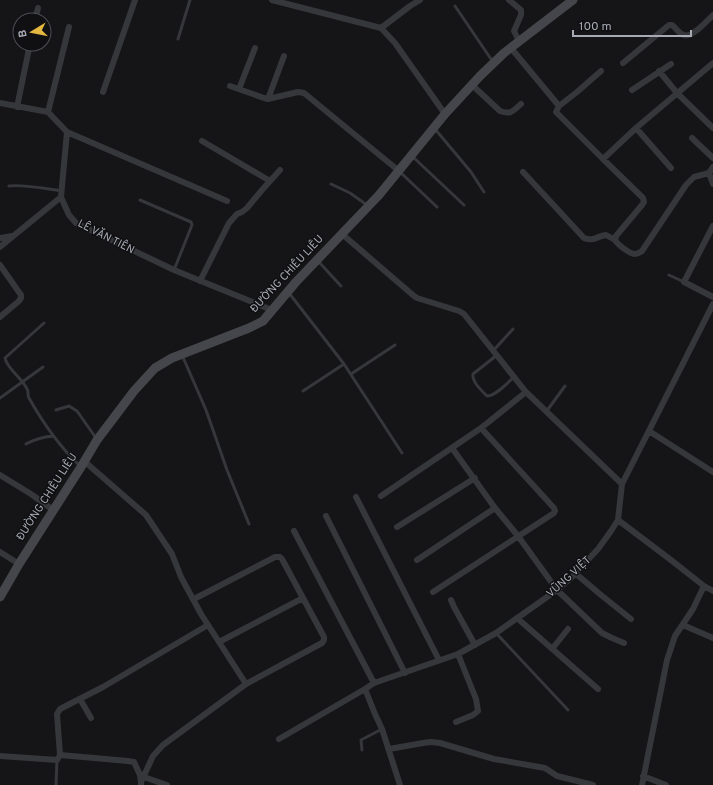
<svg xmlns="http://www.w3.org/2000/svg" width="713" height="785" font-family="Overpass,sans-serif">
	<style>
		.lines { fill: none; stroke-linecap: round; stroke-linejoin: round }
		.lane { stroke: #36373b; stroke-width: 3 }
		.street { stroke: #36373b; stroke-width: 6 }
		.secondary { stroke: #45464b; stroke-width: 9 }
		.labels { text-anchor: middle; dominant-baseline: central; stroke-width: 3; stroke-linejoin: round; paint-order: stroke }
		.street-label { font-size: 11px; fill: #a8abb6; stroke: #101012 }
	</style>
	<rect width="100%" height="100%" fill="#151517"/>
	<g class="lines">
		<path class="lane" d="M455,6l38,56
			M178,39l12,-39
			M435,129l36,43 13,20
			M413,157l51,48
			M400,172l37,35
			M331,184l19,9 17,12
			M9,186c13,-2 38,3 53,5
			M140,200l51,22 1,3 -18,45
			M318,261l23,25
			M669,275l15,7
			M289,293l55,71 58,89
			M44,323l-39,35c2,11 18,21 22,31 2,3 0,6 2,9 14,25 30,48 51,68
			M493,351l20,-22
			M182,355l24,55 21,60 22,54
			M497,355l-24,19c-1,8 8,16 14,22 9,0 20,-13 27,-19
			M351,374l44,-29
			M303,391l41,-27
			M0,398l43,-31
			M56,410l13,-4 8,5 19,27
			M546,412l19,-26
			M26,444c9,-5 17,-7 27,-8
			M496,633l72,77
			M362,750l-1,-10 21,-11
			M56,785l1,-25"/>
		<path class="street" d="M272,0l109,28 14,15 50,71
			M509,0l12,10v5l-7,16 5,10
			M35,20l3,-12
			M381,28l29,-22 10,-6
			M511,48l48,58
			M623,63l46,-38h3c4,3 7,9 12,10 8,3 23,-14 29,-20
			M601,71l-24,21 -18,14 -3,6 47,47 33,-31 77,-65
			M659,71l18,22 36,35
			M472,85l28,26c11,4 13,0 21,-7
			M230,86l34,12 4,1 30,-7 6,1 95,78
			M239,89l16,-41
			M632,90l39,-26
			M103,92l32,-92
			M268,99l16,-43
			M0,103l48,9 19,20 -6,65 8,18 7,8 98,47 98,40
			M17,107l13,-63
			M48,112l21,-85
			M636,128l35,40
			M67,132l160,69
			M692,138l21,20
			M202,141l68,40
			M603,159l40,39 1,4 -2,3 -26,31 -1,4c3,5 15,14 20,14 3,0 4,-1 7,-3l44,-66 8,-8 15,-4 4,-6
			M523,172l61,66c10,4 13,-2 22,-3l9,5
			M709,173l4,11
			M713,226l-29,56 29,15
			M342,234l72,62 3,2 42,13 5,3 62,78 96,92
			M0,238l12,-2
			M0,247l61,-50
			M0,265l21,30v3l-2,3 -19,16
			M200,281l29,-58 8,-9 5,-2 5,-4 15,-18 18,-20
			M649,431l64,41
			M452,448l43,60 23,28 39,54 45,43 10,5 12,5
			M84,461l62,54 26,39 9,23 20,37 45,70
			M0,475l31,19 22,16
			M381,496l100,-68 45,-36
			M356,497l83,163
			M326,516l79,157
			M618,520l53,40 33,26
			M397,527l78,-49
			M294,531l80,152
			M0,552l19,12
			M417,560l78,-52
			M575,573l26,22 30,24
			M433,592l121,-79 1,-2 -1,-3 -73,-80
			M451,600l3,7 21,38
			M517,618l81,71
			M683,625l30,13
			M219,642l84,-44
			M552,649l16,-20
			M80,699l11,19
			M456,722l17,-7 5,-4 -2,-12 -18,-45
			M279,739l86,-50
			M389,749l34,-6 8,-1 9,1 54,16 51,9 12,8 36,9
			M60,755l68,6 6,1 6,13 1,7
			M0,756l57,4 3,-5 -3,-41 3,-5 43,-22 105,-62
			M643,776l23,9
			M144,777l23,8
			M141,785v-3l12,-26 10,-11 83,-61 76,-41 2,-3v-3l-42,-78 -2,-2h-5l-81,42
			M400,785l-18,-56 -7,-15 -10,-25 9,-6 84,-29 38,-21 61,-43 14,-12 27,-29 13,-18 7,-11 4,-36 91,-180
			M642,785l25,-125 8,-24 18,-27 11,-23 9,5"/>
		<path class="secondary" d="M0,597l19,-33 62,-97 16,-27 37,-49 21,-23 17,-10 77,-30 14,-7 33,-39 83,-87 66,-81 35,-38 24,-23 69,-53"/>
	</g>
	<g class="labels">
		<g class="street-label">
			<text transform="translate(106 237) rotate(27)">LÊ VĂN TIÊN</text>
			<text transform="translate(287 274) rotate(-47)">ĐƯỜNG CHIÊU LIÊU</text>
			<text transform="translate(47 497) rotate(-57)">ĐƯỜNG CHIÊU LIÊU</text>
			<text transform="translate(569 577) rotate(-42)">VŨNG VIỆT</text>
		</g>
	</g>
	<g transform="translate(32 32) rotate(260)"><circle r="19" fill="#101012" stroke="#4d4e54"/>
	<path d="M0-3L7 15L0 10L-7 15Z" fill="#e4b740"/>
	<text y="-6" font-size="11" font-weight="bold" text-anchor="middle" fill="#a8abb6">B</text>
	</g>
	<path d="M573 30v6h118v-6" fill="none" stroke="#a8abb6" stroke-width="2"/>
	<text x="579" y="30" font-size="12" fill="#a8abb6" stroke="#101012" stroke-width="3" paint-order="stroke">100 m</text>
</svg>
